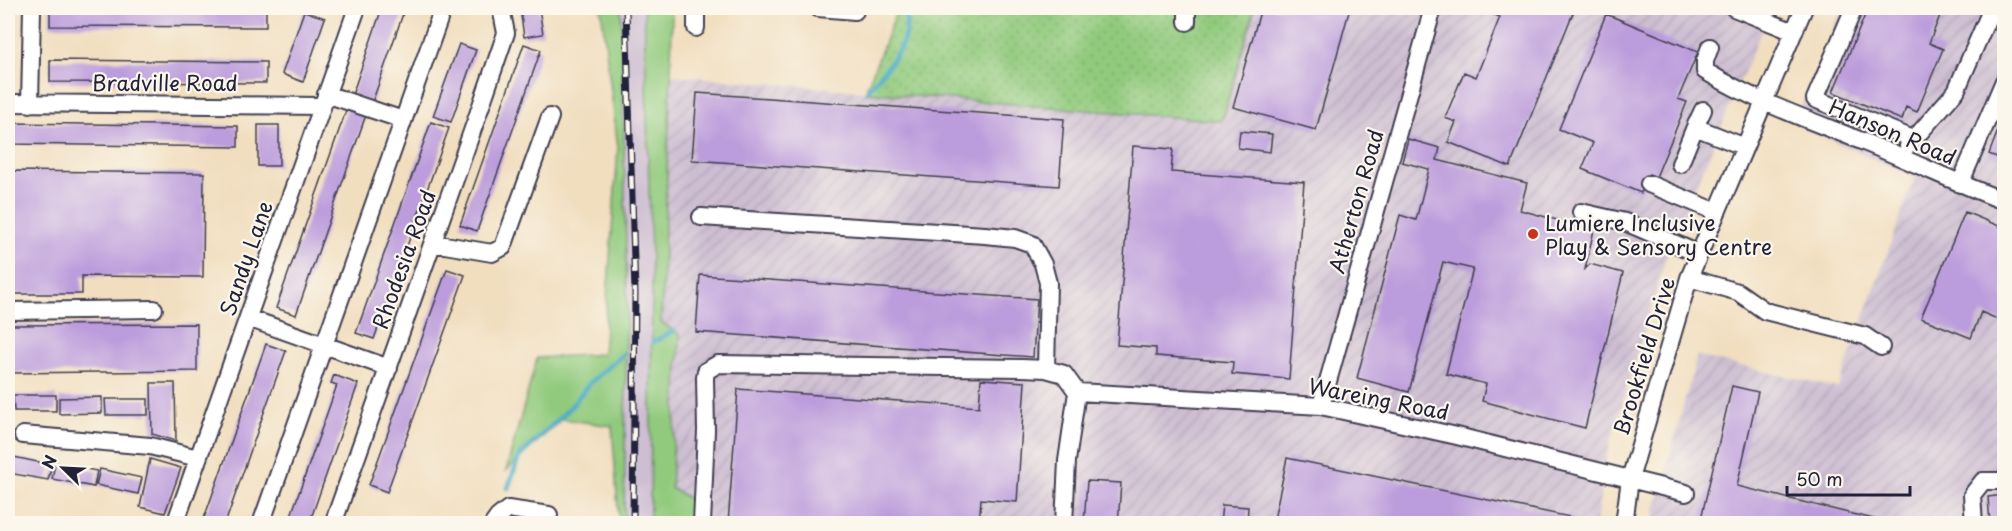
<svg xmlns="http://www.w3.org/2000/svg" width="2012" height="531" font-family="'Playpen Sans',sans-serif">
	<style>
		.industrial { fill: url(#industrial-furrows) }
		.railway { fill: #cdbed2 }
		.grass { fill: #91ca7d; stroke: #5a765c; stroke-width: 1.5 }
		.garden { fill: url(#garden-dots); stroke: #5a765c; stroke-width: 1.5 }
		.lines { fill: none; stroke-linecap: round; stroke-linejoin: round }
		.stream { stroke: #46abc5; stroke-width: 5 }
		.building { fill: #bb9cdc }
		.minor-casing { stroke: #413e4f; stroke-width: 20 }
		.minor { stroke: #fff; stroke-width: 16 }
		.rail-casing { stroke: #22223b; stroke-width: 7 }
		.rail { stroke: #fbf7ec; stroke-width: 4.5; stroke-dasharray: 14; stroke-linecap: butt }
		.poi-dot { fill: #c8321e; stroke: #fbf7ec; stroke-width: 2 }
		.labels { text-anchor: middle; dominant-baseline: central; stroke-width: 4.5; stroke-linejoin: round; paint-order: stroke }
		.street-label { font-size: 21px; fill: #22223b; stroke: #fbf7ec }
		.poi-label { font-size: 21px; fill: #22223b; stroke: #fbf7ec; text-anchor: start }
	</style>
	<defs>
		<pattern id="industrial-furrows" width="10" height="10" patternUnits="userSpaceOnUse" patternTransform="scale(1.5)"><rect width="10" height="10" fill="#cdbed2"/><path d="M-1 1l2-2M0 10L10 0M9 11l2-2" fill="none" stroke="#b0a3b5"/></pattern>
		<pattern id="garden-dots" width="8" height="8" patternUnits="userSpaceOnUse" patternTransform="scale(1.5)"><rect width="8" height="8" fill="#91ca7d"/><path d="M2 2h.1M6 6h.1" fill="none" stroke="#7dad6d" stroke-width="1.8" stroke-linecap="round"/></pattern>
	</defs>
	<rect width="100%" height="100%" fill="#fbf7ec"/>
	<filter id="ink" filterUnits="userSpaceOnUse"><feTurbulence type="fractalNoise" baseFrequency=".0167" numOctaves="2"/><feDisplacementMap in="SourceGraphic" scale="12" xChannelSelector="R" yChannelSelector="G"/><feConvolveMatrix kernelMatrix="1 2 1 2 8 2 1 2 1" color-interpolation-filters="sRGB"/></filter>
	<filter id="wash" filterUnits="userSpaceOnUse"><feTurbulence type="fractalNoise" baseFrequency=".008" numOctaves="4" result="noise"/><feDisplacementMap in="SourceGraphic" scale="24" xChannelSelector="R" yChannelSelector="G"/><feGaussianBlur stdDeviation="1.35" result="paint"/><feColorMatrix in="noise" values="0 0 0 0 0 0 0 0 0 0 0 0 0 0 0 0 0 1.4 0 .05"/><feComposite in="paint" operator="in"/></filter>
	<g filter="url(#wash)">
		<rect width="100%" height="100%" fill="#f1debf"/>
		<path class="industrial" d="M1255,8h516l-106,252 -58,194 -11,69h-905l2,-22 -22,-13 9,-153 -19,-12 10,-248 551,46z
			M1842,8h162v515l-351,1 2,-14 42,-154 141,32 77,-211 -121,-53z"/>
		<path class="railway" d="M621,8h23l8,284 -2,231h-26l3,-230z"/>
		<path class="grass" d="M601,8h20l6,285 -3,231 -5,-1 -7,-97 -50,-7 -56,52 31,-113 66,-4 15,-206z
			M644,8h28l-1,67 -10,247 19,13 -9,153 22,13 -2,22h-41l2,-231z"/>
		<path class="garden" d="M895,8h360l-33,113 -357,-29 31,-79z"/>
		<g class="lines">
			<path class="stream" d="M868,90c20,-25 47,-49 36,-82
				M653,342l21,-11
				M508,488l11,-31 50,-48 21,-26 33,-29"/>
		</g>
		<g id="blocks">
			<path class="building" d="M8,8h4l-1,77h-3z
				M50,8h216v19l-216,-1z
				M382,8h23l-33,95 -20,-8z
				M520,8h19l4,26 -19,3z
				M1261,8h89l-34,122 -83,-23z
				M1491,8h84l-65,159 -62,-25 8,-20 -11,-4 19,-46 12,5 24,-60 -11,-4z
				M1868,8h75l-14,35 14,6 -26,63 -11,-5 -4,13 -69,-28z
				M304,11l21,7 -22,64 -21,-8z
				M1606,14l92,38 -20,47 9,3 -31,75 -7,-3 -8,19 -59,-24 11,-26 -34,-14z
				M459,44l17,6 -25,72 -18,-6z
				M524,44l17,6 -64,181 -17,-6z
				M50,60l216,2v21l-216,-1z
				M697,93l367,26 -5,67 -367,-26z
				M348,105l19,7 -71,203 -20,-7z
				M2004,115v45l-15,-6z
				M431,122l18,6 -75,211 -18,-6z
				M8,123l230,3v21l-230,-3z
				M258,125h21v41h-21z
				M1240,131l32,3 -2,18 -32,-4z
				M1408,139l32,9 -3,12 90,23 -7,27 74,20 -9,39 5,-5 33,9 -38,155 -103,-27 4,-17 -40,-10 27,-105 -30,-7 -34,130 -52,-14 43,-163 16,5 13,-51 -27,-7z
				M1133,146l40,3 -2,23 133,10 -15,197 -57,-5 1,-12 -77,-6v-8l-39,-3z
				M11,171l193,2 -1,104 -121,-1v18h-72z
				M1965,212l39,16v94l-23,-10 -10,26 -50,-20z
				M447,269l18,6 -78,217 -18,-7z
				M700,275l337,24 -4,58 -337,-25z
				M197,324v47l-189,2v-48z
				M266,344l20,7 -24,67 -37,106h-23z
				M334,375l24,9 -49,140h-21l49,-139 -6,-2z
				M981,379l44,3 -8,120 -36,-3 -2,25h-251l10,-135 241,18z
				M151,383h24l1,58 -24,-7z
				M1732,386l26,6 -21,94 157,38 -194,-1z
				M13,395h43v16h-42z
				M102,397v16l-43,1v-16z
				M105,399h43v16h-42z
				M9,456l43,9 -4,15 -40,-7z
				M1287,458l288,60 -1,6h-301z
				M150,459l31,9 -16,45 -25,-6z
				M55,463l42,8 -3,16 -42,-8z
				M100,469l42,9 -4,16 -42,-9z
				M1087,481l34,2 -3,41h-34z
				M2004,495v29h-14l-2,-27z
				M1222,505l26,2 -1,17h-27z"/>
		</g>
	</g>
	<g filter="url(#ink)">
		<use href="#blocks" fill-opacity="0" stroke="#413e4f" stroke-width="1.5"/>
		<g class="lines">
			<g class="minor-casing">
				<path id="minor" d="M696,8v20
					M818,8l37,3
					M1187,8v14
					M1734,8l60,24
					M1854,8l-39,91 98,40
					M1710,47l-5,14v10c51,31 105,49 159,71 47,19 93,41 140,59
					M326,94l77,26
					M8,103l314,3
					M30,104l2,-96
					M1695,127l8,-17
					M1908,146l48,-55 36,-83
					M1680,164l15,-37 50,20
					M1649,184l68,28
					M1960,184l44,-103
					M1581,212l44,10 74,32
					M701,217l284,18 30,3 17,6 11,20 5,19 -2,86
					M433,243l59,10 11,-6 47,-130
					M1689,278l49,14 27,19 100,25 16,11
					M8,311l146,-2
					M248,318l141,50
					M1077,392l244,14 136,30 229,57
					M1321,406l112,-398
					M23,435l127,11 48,12
					M175,524l182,-516
					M261,524l182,-516
					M333,524l142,-401 31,-90 -5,-25
					M493,524l5,-7 10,-8 41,6
					M702,524l4,-94 -1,-52 1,-7 12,-7 304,4 24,1 18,5 13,18 -10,69 -3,63
					M1624,524l6,-45 59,-201 115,-270
					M1974,524l-2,-29 11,-14h21"/>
			</g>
			<use href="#minor" class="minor"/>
			<g class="rail-casing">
				<path id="rail" d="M626,8l9,284 -2,232"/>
			</g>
			<use href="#rail" class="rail"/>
		</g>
	</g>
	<circle class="poi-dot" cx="1533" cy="234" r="6"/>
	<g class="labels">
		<g class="street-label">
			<text x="165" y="82">Bradville Road</text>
			<text transform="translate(1893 131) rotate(23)">Hanson Road</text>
			<text transform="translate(1355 201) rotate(-74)">Atherton Road</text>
			<text transform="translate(245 258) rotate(-71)">Sandy Lane</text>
			<text transform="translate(403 259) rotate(-70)">Rhodesia Road</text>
			<text transform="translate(1643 356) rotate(-73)">Brookfield Drive</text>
			<text transform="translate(1379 398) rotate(11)">Wareing Road</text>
		</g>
		<g class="poi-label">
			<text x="1545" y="222">Lumiere Inclusive<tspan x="1545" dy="24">Play &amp; Sensory Centre</tspan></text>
		</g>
	</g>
	<rect width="2012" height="531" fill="none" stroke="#fbf7ec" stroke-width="30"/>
	<g transform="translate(63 468) rotate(294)" stroke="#fbf7ec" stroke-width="4.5" paint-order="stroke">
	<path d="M0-4.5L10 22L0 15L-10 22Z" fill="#22223b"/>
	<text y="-9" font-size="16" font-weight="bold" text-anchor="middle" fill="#22223b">N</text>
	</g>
	<path d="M1787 486v9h123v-9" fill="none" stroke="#22223b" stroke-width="3"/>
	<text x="1796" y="486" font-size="18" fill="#22223b" stroke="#fbf7ec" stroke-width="4.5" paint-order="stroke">50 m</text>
</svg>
